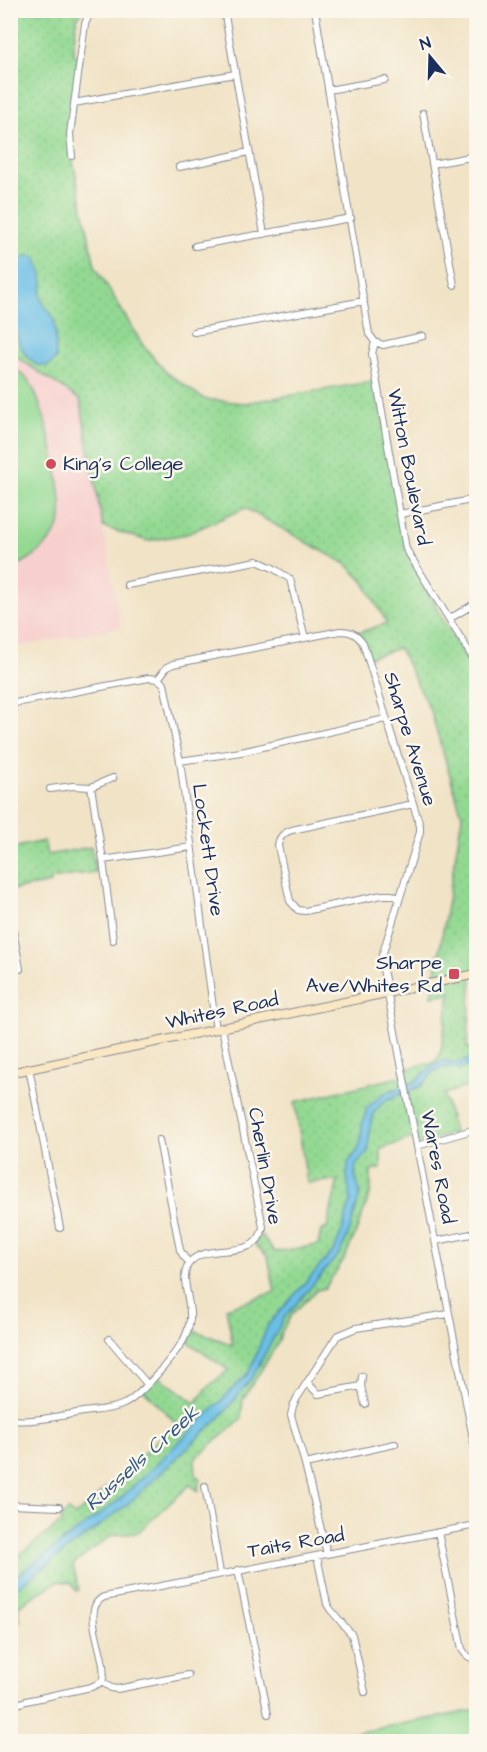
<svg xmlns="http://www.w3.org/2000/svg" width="487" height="1752" font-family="'Architects Daughter',sans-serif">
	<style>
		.built { fill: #f7d0ce }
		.green { fill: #93d992; stroke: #578478; stroke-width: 1.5 }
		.park { fill: url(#park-dots); stroke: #578478; stroke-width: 1.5 }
		.water { fill: #6abfe6; stroke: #4277a2; stroke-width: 1.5 }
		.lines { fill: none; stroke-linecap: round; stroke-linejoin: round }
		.street-casing { stroke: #868992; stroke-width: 8 }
		.secondary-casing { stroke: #868992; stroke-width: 10 }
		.street { stroke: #fff; stroke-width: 6 }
		.secondary { stroke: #fae7c3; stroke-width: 8 }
		.poi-dot { fill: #d1495b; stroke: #fbf7ec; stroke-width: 2 }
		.labels { text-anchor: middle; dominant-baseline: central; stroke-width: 5; stroke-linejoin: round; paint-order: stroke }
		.poi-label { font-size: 20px; fill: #1b2f5e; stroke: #fbf7ec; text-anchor: start }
		.street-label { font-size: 20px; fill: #1b2f5e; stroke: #fbf7ec }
		.water-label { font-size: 21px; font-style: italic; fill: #335a87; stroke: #fbf7ec }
	</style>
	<defs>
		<pattern id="park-dots" width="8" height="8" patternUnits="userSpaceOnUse" patternTransform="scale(1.5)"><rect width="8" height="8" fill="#93d992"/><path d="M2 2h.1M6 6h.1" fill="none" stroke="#7ebb80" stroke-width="1.8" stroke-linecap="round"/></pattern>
	</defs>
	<rect width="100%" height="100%" fill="#fbf7ec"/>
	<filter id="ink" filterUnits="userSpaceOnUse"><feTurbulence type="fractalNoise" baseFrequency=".0167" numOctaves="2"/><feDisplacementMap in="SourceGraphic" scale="12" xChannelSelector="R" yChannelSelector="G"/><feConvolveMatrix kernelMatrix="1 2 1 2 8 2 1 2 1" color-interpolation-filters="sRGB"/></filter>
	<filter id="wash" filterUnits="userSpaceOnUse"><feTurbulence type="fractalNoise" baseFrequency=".008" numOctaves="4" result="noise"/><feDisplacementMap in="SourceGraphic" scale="24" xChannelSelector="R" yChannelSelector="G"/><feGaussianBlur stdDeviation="1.35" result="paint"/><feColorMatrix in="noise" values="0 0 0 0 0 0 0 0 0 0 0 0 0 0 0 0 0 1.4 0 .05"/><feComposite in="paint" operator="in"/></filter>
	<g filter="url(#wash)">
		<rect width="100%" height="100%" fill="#f1e3c6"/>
		<path class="built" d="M10,353l70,47 41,227 -110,21z"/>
		<path class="green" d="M10,366c6,4 14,9 18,14 16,19 39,120 32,143 -8,23 -29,36 -49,46z
			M476,1710v31h-165z"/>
		<path class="park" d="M84,10l-7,8 -4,29 1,7 6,5 -10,75 2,22 23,110 47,78 24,28 38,27 40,4 132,-22 31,171 45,84 24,38v300l-4,1 -5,73 9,-1v37l-32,10 10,39 -37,11 -2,-7 -34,12v20l-10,2v20l-16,44 -12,26 -18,27 -8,2 -25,24 -10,17 -4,12 -35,56 -2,20 -46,40 1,17 5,3 -3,7 1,5 -9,-6 -53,48 -25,2 -39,30 6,25 -3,1 -4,-8 -14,-2 -40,25 2,15 -3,1v5l-6,2v-68l51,-39 -2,-4 8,-7 7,5 40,-36 59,-55 1,-3 -32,-33 13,-15 39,29 13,-16 20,-17 -40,-28 5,-12 40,15 -7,-37 49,-16 -7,-35 -14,-13 7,-9 14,17 43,-7 3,-14 6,-3 11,-48 -31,3 -12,-81 108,-26 -1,-6 34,-9 4,-6 10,-62 -18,3 30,-180 -31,-104 -32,-64 -31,10 -13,-24 32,-11 -24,-42 -17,-17 -101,-56 -58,26 -39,7 -45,-14 -23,-127 -69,-47v-342z
			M44,841l3,14 44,-8 5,25 -45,7v4l-40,7v-42z"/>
		<path class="water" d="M26,256h8c5,9 9,17 9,27 0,5 -3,9 -2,14 0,8 9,13 12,20 4,10 2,31 3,42l-8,7 -11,-1 -11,-10 -7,-11 -4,-20 2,-35 -6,-13v-16l8,1z
			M468,1059l8,2v7l-6,-4 -8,5 -15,-2 -11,3 -15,16 -35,14 -11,11 -5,15 -2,26 -12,13 -1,9 5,18 -1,6 -9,32 -10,23 -56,65 -31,58 -29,37 -97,92 -116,87v-12l109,-81 94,-91 35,-36 19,-47 67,-76 7,-18 9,-31 -4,-23 1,-14 10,-13 3,-10 1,-15 5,-17 16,-14 33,-13 17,-16 12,-4 15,2z"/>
	</g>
	<g filter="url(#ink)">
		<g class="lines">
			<g class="street-casing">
				<path id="street" d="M224,10l40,224
					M315,10l54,324 6,8 -3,12 34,195 70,114
					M328,90l57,-10
					M74,103l161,-29
					M423,113l31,172
					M72,156l-2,-22 15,-110 3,-7 5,-7
					M432,164l44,-8
					M179,167l70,-15
					M195,246l156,-28
					M194,332l170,-31
					M375,342l8,3 40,-9
					M400,514l76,-15
					M127,585l130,-24 16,7 17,11 15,59
					M449,619l27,-16
					M158,679l9,-12 6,-3 167,-33c11,0 17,3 23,12l57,183v6l-38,124v8l94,490
					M158,679l6,5 16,77 36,269
					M10,704l139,-26 9,1
					M180,761l61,-9 144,-33
					M91,787l12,73 88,-13
					M50,789l23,-3 18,1 22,-9
					M103,860l10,80
					M399,898l-7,-3h-10l-77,16 -7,-1 -8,-9 -12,-55c1,-9 5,-13 14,-16l121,-26
					M10,914l10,55
					M29,1068l31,160
					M159,1140l21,110 4,7 5,5
					M417,1146l59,-17
					M436,1241l40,-8
					M109,1339l38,45
					M362,1376l-1,10 4,18
					M307,1382l11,12 43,-8
					M10,1420c25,2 49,-4 73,-8 13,-2 29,-2 41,-8 16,-7 49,-47 59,-63 4,-7 6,-14 7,-22 2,-16 -12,-44 0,-57 19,-21 67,1 73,-35l-41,-199
					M305,1464l90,-20
					M205,1486l15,87
					M10,1505l49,2
					M438,1532l24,117c4,7 7,9 14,10
					M327,1554l-22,-90 -14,-49 2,-9 4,-8 40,-62 19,-8 93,-14
					M317,1556l10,48 3,5 22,26 13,57
					M238,1570l30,144
					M102,1682c9,-22 -25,-73 2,-85l372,-72
					M102,1682l9,6 6,1 71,-14
					M10,1707l16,-6 65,-14 11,-5"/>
			</g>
			<g class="secondary-casing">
				<path id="secondary" d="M10,1073l466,-99"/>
			</g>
			<use href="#street" class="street"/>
			<use href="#secondary" class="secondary"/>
		</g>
	</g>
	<g class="poi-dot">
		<circle cx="51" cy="464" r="6"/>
		<rect x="448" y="968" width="12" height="12" rx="3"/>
	</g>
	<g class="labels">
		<g class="poi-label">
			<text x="63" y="464">King's College</text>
			<text x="442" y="963" text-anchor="end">Sharpe<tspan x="442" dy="23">Ave/Whites Rd</tspan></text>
		</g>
		<g class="street-label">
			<text transform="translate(409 467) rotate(79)">Witton Boulevard</text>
			<text transform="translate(410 739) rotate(73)">Sharpe Avenue</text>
			<text transform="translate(208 850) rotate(82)">Lockett Drive</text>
			<text transform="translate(222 1011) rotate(-12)">Whites Road</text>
			<text transform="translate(265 1166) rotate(80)">Cherlin Drive</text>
			<text transform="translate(438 1167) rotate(79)">Wares Road</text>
			<text transform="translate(296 1543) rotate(-10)">Taits Road</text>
		</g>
		<g class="water-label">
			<text transform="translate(142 1458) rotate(-42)">Russells Creek</text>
		</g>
	</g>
	<rect width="487" height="1752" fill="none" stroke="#fbf7ec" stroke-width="36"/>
	<g transform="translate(430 57) rotate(341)" stroke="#fbf7ec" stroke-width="4.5" paint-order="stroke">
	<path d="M0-4.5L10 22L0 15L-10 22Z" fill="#1b2f5e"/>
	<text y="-9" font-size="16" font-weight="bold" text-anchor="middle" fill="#1b2f5e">N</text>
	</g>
</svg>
